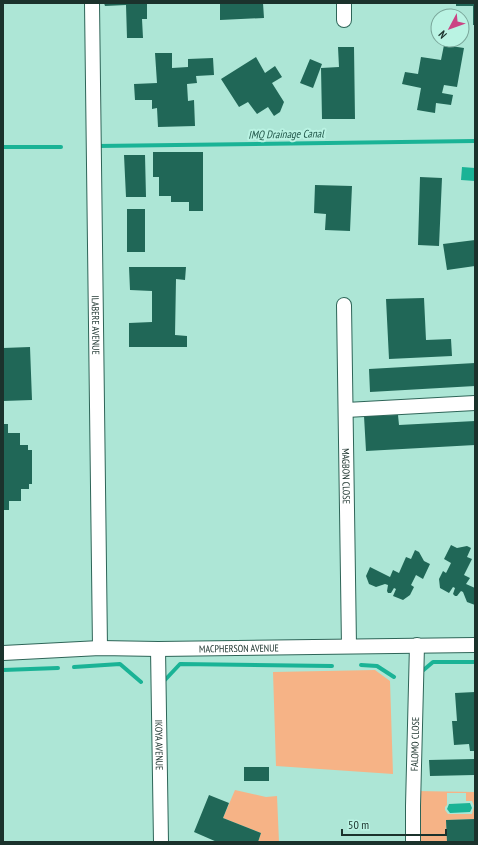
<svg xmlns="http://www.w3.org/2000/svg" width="478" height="845" font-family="'PT Sans Narrow',sans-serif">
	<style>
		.green { fill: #f6b386; fill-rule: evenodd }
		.water { fill: #1ab396 }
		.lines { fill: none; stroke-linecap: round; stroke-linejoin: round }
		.stream { stroke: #1ab396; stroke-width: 4 }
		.building { fill: #206757 }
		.minor-casing { stroke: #2e6558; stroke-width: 16 }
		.minor { stroke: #fff; stroke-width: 14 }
		.labels { text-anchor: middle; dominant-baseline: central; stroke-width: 4; stroke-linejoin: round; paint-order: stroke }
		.street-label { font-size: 10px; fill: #1b322c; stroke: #baf3e3 }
		.water-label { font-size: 11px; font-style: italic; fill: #20574a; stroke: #baf3e3 }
	</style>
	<rect width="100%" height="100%" fill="#ade6d6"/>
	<path class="green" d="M375,670l15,11 3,93 -117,-8 -3,-94z
		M235,790l31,7 11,-1 2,46h-21l3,-9 -38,-15z
		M416,791l59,1v27l-29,1 1,22h-30zM447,793h19v8h6l2,5 -2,8h-24l-3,-4v-3l2,-2z"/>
	<path class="water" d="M462,167l13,1v13l-14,-1z
		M470,803l2,5 -2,4 -20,1 -3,-4 2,-5z"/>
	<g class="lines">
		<path class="stream" d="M97,146l378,-5
			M3,147h58
			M361,665l16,1 17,11
			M74,667l46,-3 21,18
			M3,670l55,-2
			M420,673l13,-11h42
			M164,681l16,-17 152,2"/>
	</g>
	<path class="building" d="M104,3h43v16h-5l1,19h-16l-1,-33 -21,1z
		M220,3h43l1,15 -44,2z
		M456,3h19v22h-2v-19h-17z
		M444,45l20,3 -7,39 -13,-2 -2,8 11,2 -2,10 -15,-2 -1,10 -18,-3 4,-22 -19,-4 3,-12 13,2 3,-17 20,3z
		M338,47h16l1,72h-33l-1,-51 18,-1z
		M155,53h17v15l16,-1v-8l25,-1 1,17 -18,1 1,7 -10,1 1,17 6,-1 1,26 -37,1 -1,-19 -5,1v-9h-17l-1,-16 23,-1z
		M256,57l9,16 10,-7 7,11 -10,6 12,19 -4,10 -6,4 -6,-9 -11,7 -9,-12 -9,5 -18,-28z
		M310,59l12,5 -9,24 -13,-5z
		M153,152h50v59h-14v-9h-18v-6h-12v-19h-6z
		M124,155h21l1,42h-20z
		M420,177l22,1 -3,68 -21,-1z
		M315,185l37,1 -2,45 -25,-1 1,-16 -12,-1z
		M127,209h18v43h-18z
		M475,240v26l-28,4 -4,-26z
		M129,267h57l-1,13 -9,-1 -1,56 12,1v11h-58v-24l23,-1v-31l-22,-1z
		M424,298l2,42 25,-1 1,17 -63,3 -3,-60z
		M30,347l2,53 -29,1v-53z
		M475,363v23l-105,6 -1,-23z
		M398,415l1,10 76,-4v24l-109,6 -2,-35z
		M3,424h5v9h12v12h8v5h4v34h-3v5h-8v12h-12v9h-6z
		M451,545l6,3 10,-2 4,2 -4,9 5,2 -8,16 6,3 -4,6 9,4v17l-8,-3 -4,-10 -2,-1 -4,5h-2l-2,-2 2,-6 -2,-1 -4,6 -9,-5 -1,-9 4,-8 3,2 5,-10 -7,-4z
		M415,550l4,2 5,9 6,3 -7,15 -7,-4 -5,10 3,2 -4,8 -7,5 -10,-4 3,-7 -2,-1 -3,5h-3l-1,-2 1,-6 -3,-1 -9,3 -7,-3 -3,-8 4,-9 20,10 3,-7 6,3 7,-16 5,2z
		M475,692v59h-5l-1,-7 -15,1 -2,-24h5l-2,-28z
		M474,759v16l-44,1 -1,-16z
		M244,767h25v14h-25z
		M209,795l20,8 -6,15 38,15 -3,9h-41l-23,-10z
		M475,819v23h-28l-1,-22z"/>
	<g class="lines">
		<g class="minor-casing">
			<g id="minor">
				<path id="s1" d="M92,3l8,645"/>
				<path d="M344,20v-17"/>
				<path id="s2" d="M344,305l5,341"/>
				<path d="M346,410l129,-7"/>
				<path id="s3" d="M158,649l3,193"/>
				<path id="s4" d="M3,653l97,-5 58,1 317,-4"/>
				<path id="s5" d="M413,842v-36l4,-161"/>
			</g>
		</g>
		<use href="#minor" class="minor"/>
	</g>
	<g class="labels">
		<g class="street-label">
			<text stroke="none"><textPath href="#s1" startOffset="322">ILABERE AVENUE</textPath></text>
			<text stroke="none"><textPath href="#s2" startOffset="171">MAGBON CLOSE</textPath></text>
			<text stroke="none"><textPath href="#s4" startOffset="236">MACPHERSON AVENUE</textPath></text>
			<text stroke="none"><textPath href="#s5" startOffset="98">FALOMO CLOSE</textPath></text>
			<text stroke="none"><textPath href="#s3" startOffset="96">IKOYA AVENUE</textPath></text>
		</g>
		<g class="water-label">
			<text transform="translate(286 134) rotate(-1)">IMQ Drainage Canal</text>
		</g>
	</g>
	<rect width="478" height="845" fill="none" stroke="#1b322c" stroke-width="8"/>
	<g transform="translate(450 28) rotate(229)"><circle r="19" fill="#baf3e3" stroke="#7aa69a"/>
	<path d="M0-3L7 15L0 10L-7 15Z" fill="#cb4484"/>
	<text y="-6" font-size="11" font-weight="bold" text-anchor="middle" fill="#1b322c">N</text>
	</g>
	<path d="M342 829v6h104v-6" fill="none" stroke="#1b322c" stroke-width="2"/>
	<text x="348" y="829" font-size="12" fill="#1b322c" stroke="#baf3e3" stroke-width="3" paint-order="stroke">50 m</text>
</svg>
